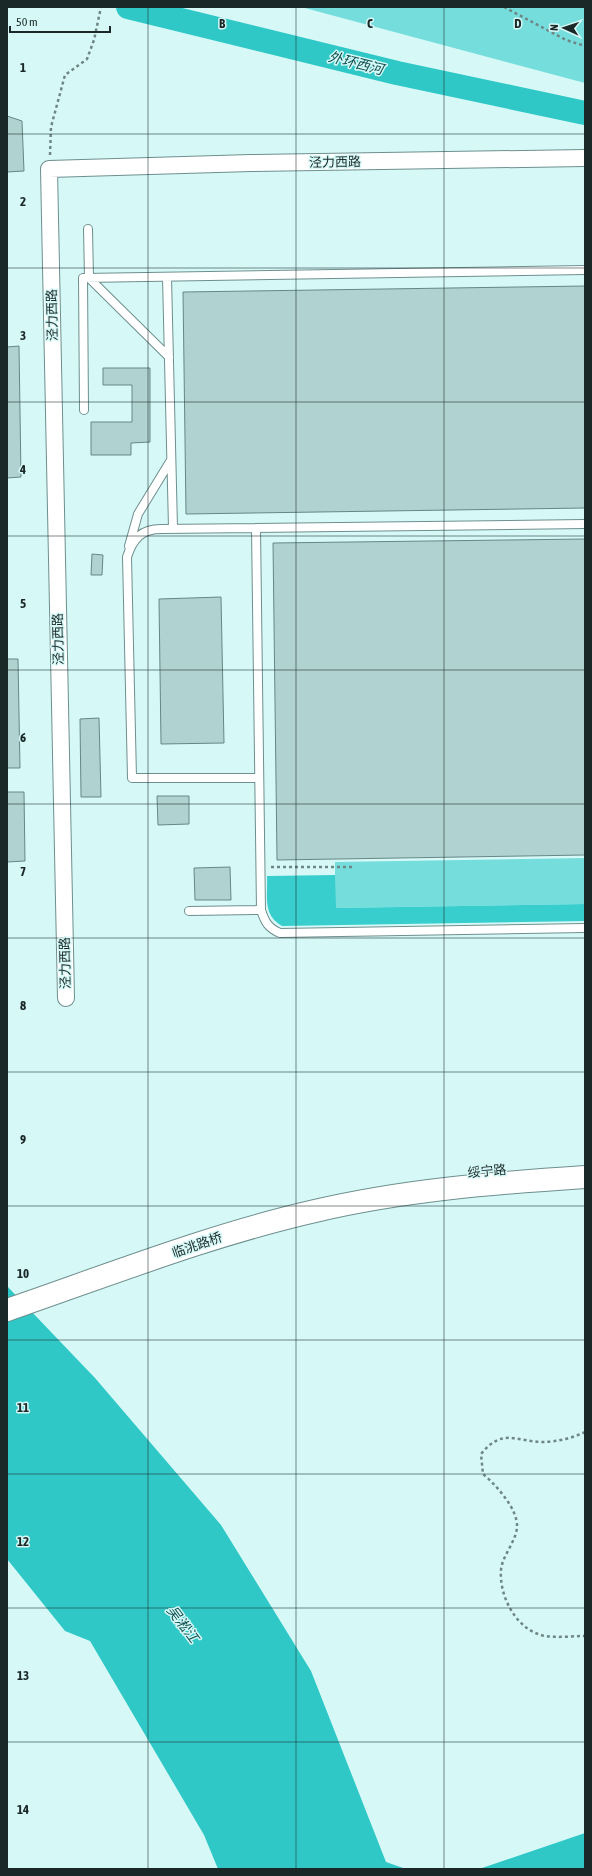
<svg xmlns="http://www.w3.org/2000/svg" width="592" height="1876" font-family="'Asap Condensed','Noto Sans SC',sans-serif">
	<style>
		.green { fill: #75dedc }
		.forest { fill: #38cecd }
		.water { fill: #2fc8c7 }
		.lines { fill: none; stroke-linecap: round; stroke-linejoin: round }
		.river { stroke: #2fc8c7; stroke-width: 24 }
		.building { fill: #b0d2d1; stroke: #668786 }
		.service-casing { stroke: #6e8f8e; stroke-width: 10 }
		.minor-casing { stroke: #6e8f8e; stroke-width: 18 }
		.secondary-casing { stroke: #6e8f8e; stroke-width: 24 }
		.path { stroke: #6f8686; stroke-width: 2.5; stroke-dasharray: 3 3; stroke-linecap: butt }
		.service { stroke: #fff; stroke-width: 8 }
		.minor { stroke: #fff; stroke-width: 16 }
		.secondary { stroke: #fff; stroke-width: 22 }
		.grid { fill: none; stroke: #1b2828; stroke-width: 1; stroke-opacity: 0.55 }
		.labels { text-anchor: middle; dominant-baseline: central; stroke-width: 3; stroke-linejoin: round; paint-order: stroke }
		.street-label { font-size: 13px; fill: #1b2828; stroke: #d6f9f8 }
		.water-label { font-size: 14px; font-style: italic; fill: #104f4f; stroke: #d6f9f8 }
		.grid-label { font-size: 13px; text-anchor: middle; font-weight: bold; fill: #1b2828; stroke: #d6f9f8; stroke-width: 3; stroke-linejoin: round; paint-order: stroke }
	</style>
	<rect width="100%" height="100%" fill="#d6f9f8"/>
	<path class="green" d="M301,7h284v76z
		M585,858v46l-250,4v-46z"/>
	<path class="forest" d="M335,875l1,33 249,-4v17l-303,5c-20,-12 -14,-29 -15,-50z"/>
	<path class="water" d="M7,1286l88,92 126,147 90,146 75,191 20,7h-188l-14,-34 -114,-194 -25,-10 -58,-72z
		M585,1833v36h-106z"/>
	<g class="lines">
		<path class="river" d="M128,7l269,66 188,40"/>
	</g>
	<path class="building" d="M7,116l15,5 2,50 -17,1z
		M585,286v222l-399,6 -3,-222z
		M19,346l2,131 -14,1v-131z
		M103,368h47v74l-19,1v12h-40v-33h41v-37h-29z
		M585,539v316l-308,5 -4,-317z
		M92,554l11,1 -1,20h-11z
		M221,597l3,146 -63,1 -2,-145z
		M7,659h11l2,109h-13z
		M99,718l2,79h-20l-1,-78z
		M7,792h17l1,69 -18,1z
		M157,796h32v28l-31,1z
		M230,867l1,33h-36l-1,-32z"/>
	<g class="lines">
		<g class="service-casing">
			<path id="service" d="M88,229l1,49 80,79
				M167,277l6,251
				M84,410l-1,-132 502,-8
				M256,528l5,382c4,12 7,18 19,23l305,-5
				M129,546l9,-32 33,-54
				M259,778h-127l-5,-221c6,-19 15,-28 34,-28l424,-5
				M189,911l72,-1"/>
		</g>
		<g class="minor-casing">
			<path id="minor" d="M66,998l-17,-829 202,-6 334,-5"/>
		</g>
		<g class="secondary-casing">
			<path id="secondary" d="M7,1310c102,-35 203,-75 308,-99 89,-21 180,-28 270,-34"/>
		</g>
		<path class="path" d="M504,7l62,33 19,6
			M50,155l1,-28 14,-52 22,-16 7,-19 7,-33
			M271,867h83
			M585,1432c-12,6 -29,10 -42,10 -27,0 -40,-15 -62,12l2,20c13,11 35,35 34,53 -1,15 -15,29 -16,43 -2,27 16,61 44,66 13,2 27,0 40,0"/>
		<use href="#service" class="service"/>
		<use href="#minor" class="minor"/>
		<use href="#secondary" class="secondary"/>
	</g>
	<path class="grid" d="M148,7v1862M296,7v1862M444,7v1862M7,134h578M7,268h578M7,402h578M7,536h578M7,670h578M7,804h578M7,938h578M7,1072h578M7,1206h578M7,1340h578M7,1474h578M7,1608h578M7,1742h578"/>
	<g class="labels">
		<g class="street-label">
			<text transform="translate(335 162) rotate(-1)">泾力西路</text>
			<text transform="translate(52 315) rotate(-91)">泾力西路</text>
			<text transform="translate(58 639) rotate(-91)">泾力西路</text>
			<text transform="translate(65 963) rotate(-91)">泾力西路</text>
			<text transform="translate(487 1171) rotate(-5)">绥宁路</text>
			<text transform="translate(197 1245) rotate(-19)">临洮路桥</text>
		</g>
		<g class="water-label">
			<text transform="translate(356 63) rotate(14)">外环西河</text>
			<text transform="translate(183 1624) rotate(53)">吴淞江</text>
		</g>
	</g>
	<g class="grid-label">
		<text x="222" y="28">B</text>
		<text x="370" y="28">C</text>
		<text x="518" y="28">D</text>
		<text x="23" y="72">1</text>
		<text x="23" y="206">2</text>
		<text x="23" y="340">3</text>
		<text x="23" y="474">4</text>
		<text x="23" y="608">5</text>
		<text x="23" y="742">6</text>
		<text x="23" y="876">7</text>
		<text x="23" y="1010">8</text>
		<text x="23" y="1144">9</text>
		<text x="23" y="1278">10</text>
		<text x="23" y="1412">11</text>
		<text x="23" y="1546">12</text>
		<text x="23" y="1680">13</text>
		<text x="23" y="1814">14</text>
	</g>
	<rect width="592" height="1876" fill="none" stroke="#1b2828" stroke-width="16"/>
	<g transform="translate(564 28) rotate(273)" stroke="#d6f9f8" stroke-width="3" paint-order="stroke">
	<path d="M0-3L7 15L0 10L-7 15Z" fill="#1b2828"/>
	<text y="-6" font-size="11" font-weight="bold" text-anchor="middle" fill="#1b2828">N</text>
	</g>
	<path d="M10 26v6h100v-6" fill="none" stroke="#1b2828" stroke-width="2"/>
	<text x="16" y="26" font-size="12" fill="#1b2828" stroke="#d6f9f8" stroke-width="3" paint-order="stroke">50 m</text>
</svg>
